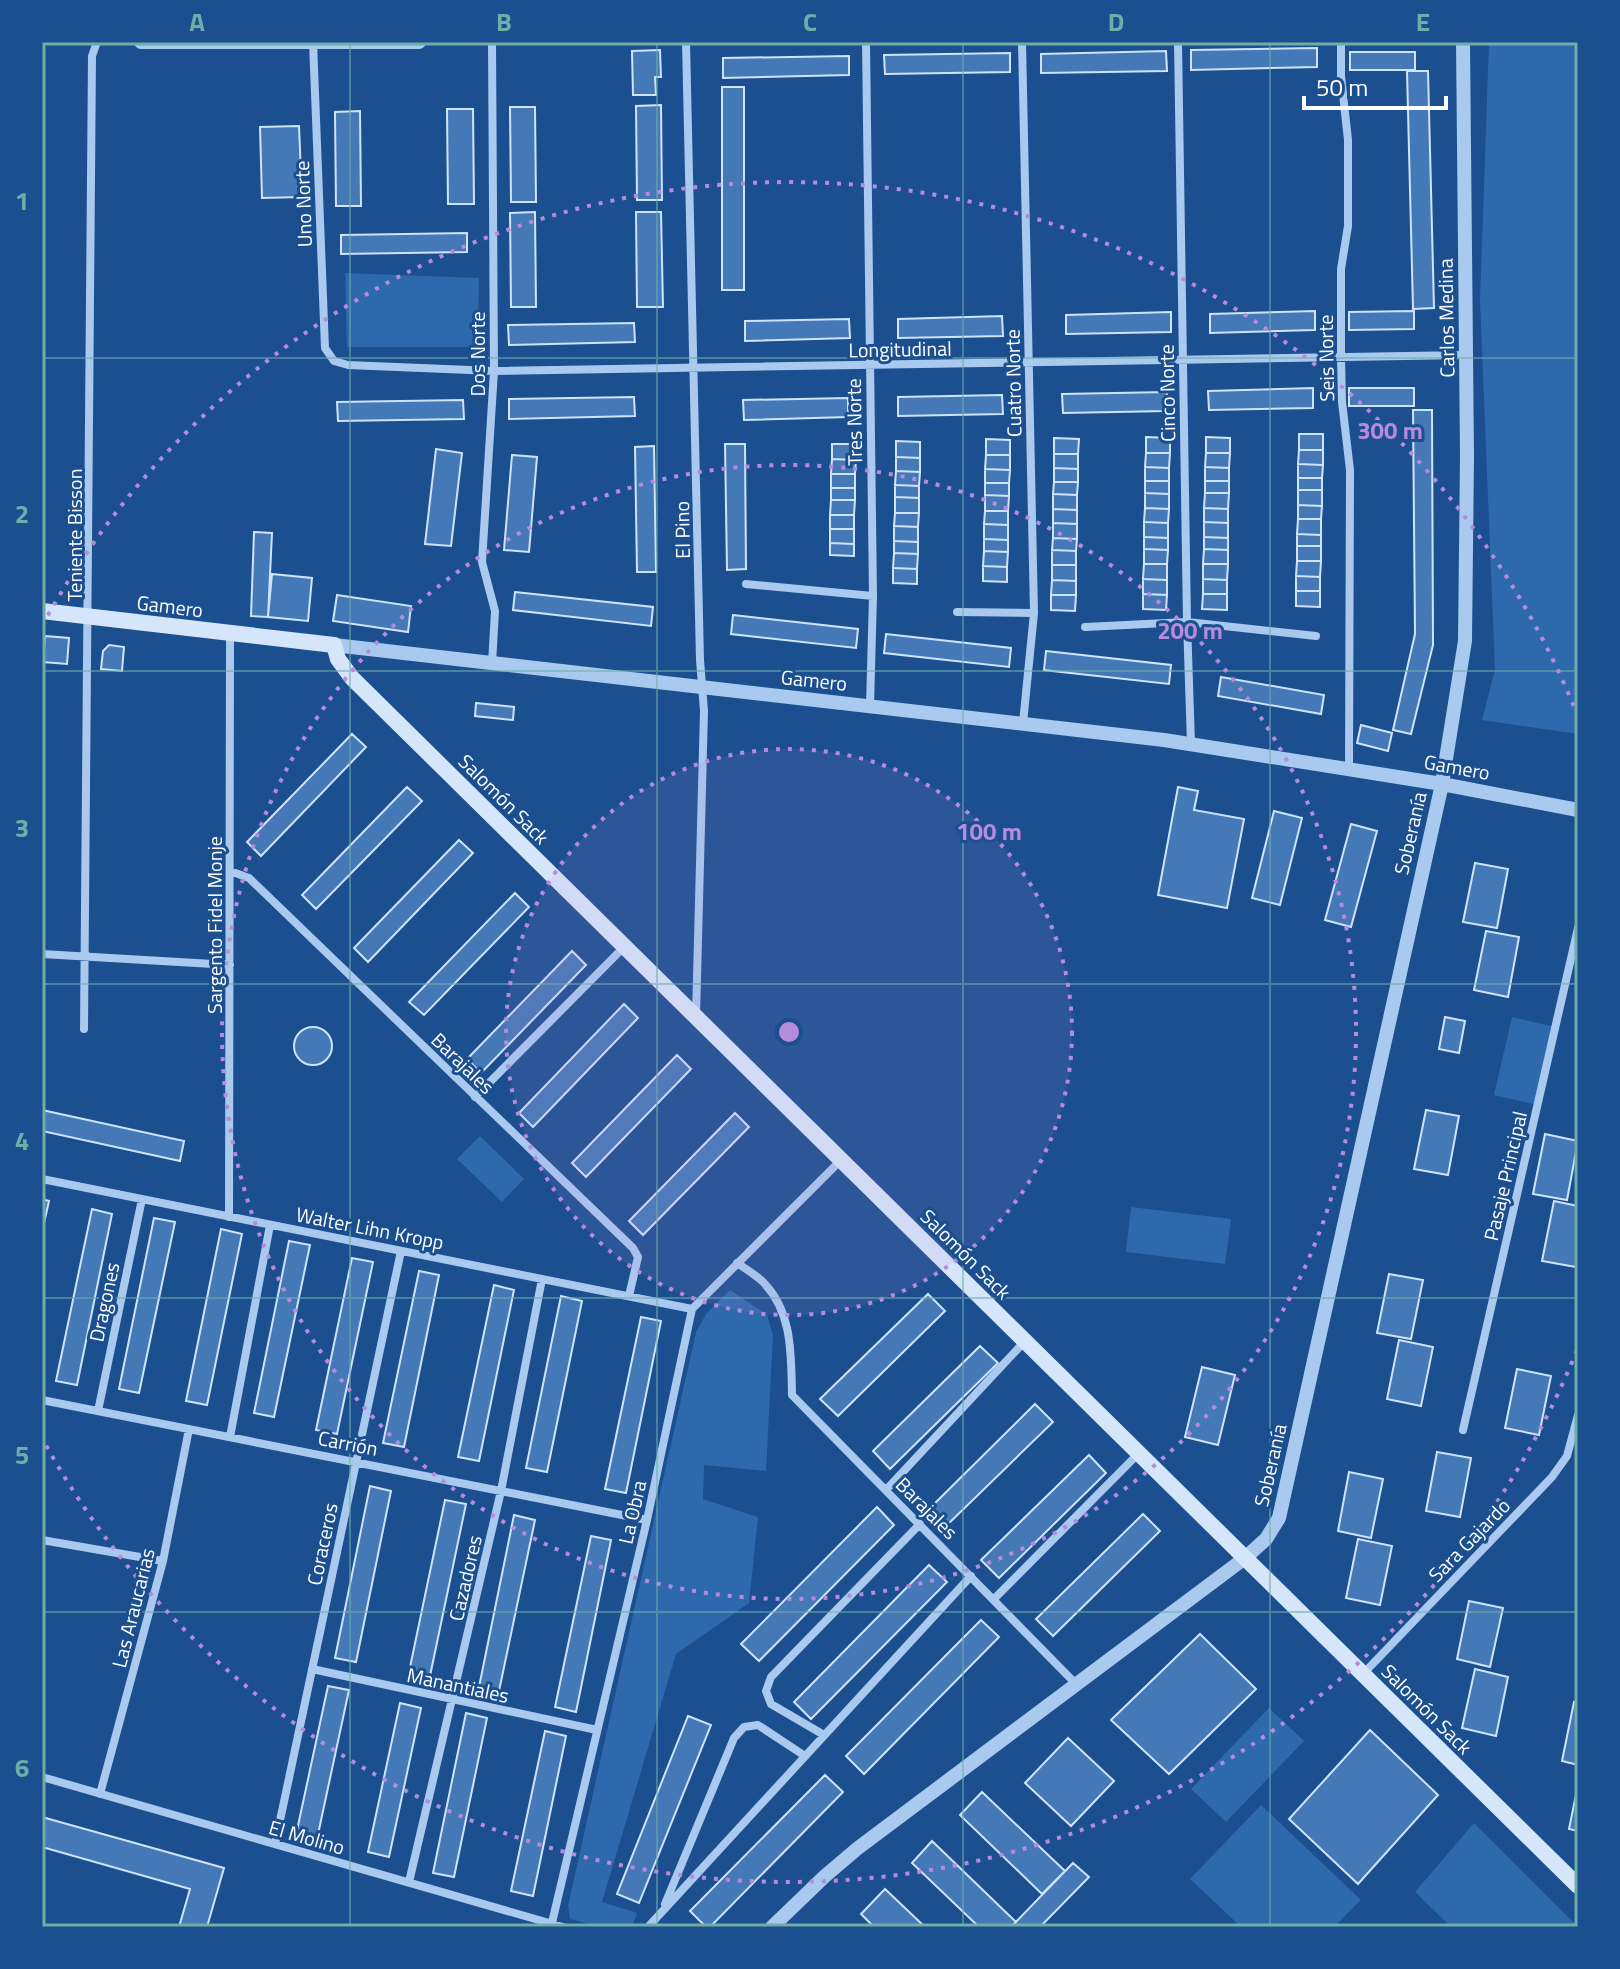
<svg xmlns="http://www.w3.org/2000/svg" width="1620" height="1969" font-family="'Titillium Web',sans-serif">
	<style>
		.green { fill: #2e69ad }
		.building { fill: #4478b7; stroke: #cfe3fa; stroke-width: 2 }
		.lines { fill: none; stroke-linecap: round; stroke-linejoin: round }
		.minor { stroke: #a9c9ee; stroke-width: 8 }
		.tertiary { stroke: #a9c9ee; stroke-width: 14 }
		.secondary { stroke: #d6e6fa; stroke-width: 16 }
		.grid { fill: none; stroke: #6fada8; stroke-width: 2; stroke-opacity: 0.55 }
		.ring { fill: none; stroke: #b68bdc; stroke-width: 4; stroke-dasharray: 4 8 }
		.labels { text-anchor: middle; dominant-baseline: central; stroke-width: 6; stroke-linejoin: round; paint-order: stroke }
		.street-label { font-size: 20px; fill: #fff; stroke: #1b4f8f }
		.centre { fill: #b68bdc; stroke: #1b4f8f; stroke-width: 4 }
		.ring-label { font-size: 24px; text-anchor: middle; font-weight: bold; fill: #b68bdc; stroke: #1b4f8f; stroke-width: 6; stroke-linejoin: round; paint-order: stroke }
		.neatline { fill: none; stroke: #6fada8; stroke-width: 3 }
		.grid-label { font-size: 26px; text-anchor: middle; font-weight: bold; fill: #6fada8 }
	</style>
	<rect width="100%" height="100%" fill="#1b4f8f"/>
	<path class="green" d="M1489,42h89v692l-96,-14 13,-50 -15,-370z
		M345,273l134,5 -1,69h-131z
		M1512,1017l43,10 -18,78 -43,-10z
		M480,1136l44,43 -22,23 -45,-43z
		M1131,1207l100,12 -6,45 -99,-12z
		M730,1290l37,25 6,20 -7,136 -62,-6 -1,34 55,18 -9,86 -73,51 -74,248 35,11 -5,14h-31l-31,-8 -2,-13 128,-574 10,-18z
		M1269,1708l35,33 -78,81 -35,-33z
		M1261,1805l100,95 -27,27h-93l-51,-48z
		M1474,1823l104,104h-127l-36,-35z"/>
	<path class="building" d="M1317,48v19l-126,3v-20z
		M660,50l1,27h-6l1,18h-23l-1,-44z
		M1166,51l1,20 -126,2v-19z
		M1350,52h65v18h-65z
		M1010,53v19l-125,2 -1,-19z
		M849,56v19l-126,3v-20z
		M1407,71h21l6,237 -21,1z
		M722,87h22v203h-22z
		M661,105l1,95h-25l-1,-94z
		M510,107h25l1,95h-25z
		M447,109h26l1,95h-26z
		M360,111l1,95h-25l-1,-94z
		M299,126l3,71 -40,1 -2,-71z
		M535,212l1,95h-25l-1,-94z
		M636,212h25l2,95h-26z
		M467,233v19l-126,2v-19z
		M1315,311v19l-105,3v-19z
		M1414,311v18l-65,1v-18z
		M1171,312v20l-105,2v-19z
		M1002,316l1,20 -105,2v-19z
		M849,319l1,19 -105,3v-20z
		M634,323l1,19 -126,3 -1,-20z
		M1313,388v20l-104,2 -1,-19z
		M1349,388h65v18h-65z
		M1167,392v19l-104,2 -1,-19z
		M1002,395l1,19 -105,2v-19z
		M634,397l1,19 -126,3v-20z
		M848,398v19l-104,3 -1,-20z
		M463,400l1,19 -126,2 -1,-19z
		M1413,410h19l1,235 -22,89 -18,-4 22,-96z
		M1299,434h24v16h-24z
		M1146,437l24,1v15h-24z
		M1206,437l24,1v15h-24z
		M1054,438l25,1 -1,15h-24z
		M986,439l24,1v15h-24z
		M896,441l24,1v16l-24,-1z
		M725,444h20l1,125 -19,1z
		M832,444h24v16l-24,-1z
		M654,446l2,126h-19l-2,-125z
		M436,449l26,4 -11,93 -26,-2z
		M1299,450h24v15l-25,-1z
		M1146,453h24l-1,15 -24,-1z
		M1206,453h24l-1,15 -24,-1z
		M1054,454h24v15l-24,-1z
		M512,455l25,2 -8,95 -25,-2z
		M986,455h24v15l-25,-1z
		M896,457l24,1v14l-24,-1z
		M832,459l24,1 -1,14h-24z
		M1298,464l25,1 -1,13h-24z
		M1145,467l24,1v13h-24z
		M1205,467l24,1v13h-24z
		M1054,468l24,1v13h-24z
		M985,469l25,1 -1,13h-24z
		M896,471l24,1 -1,14 -24,-1z
		M831,474h24v14h-24z
		M1298,478h24v12h-24z
		M1145,481h24v13l-24,-1z
		M1205,481h24v12h-24z
		M1054,482h24l-1,13 -24,-1z
		M985,483h24v13l-24,-1z
		M895,485l24,1v12l-24,-1z
		M831,488h24v12h-24z
		M1298,490h24v16l-24,-1z
		M1145,493l24,1v15l-24,-1z
		M1205,493h24l-1,16 -24,-1z
		M1053,494l24,1v15l-24,-1z
		M985,495l24,1 -1,15h-23z
		M895,497l24,1v15h-24z
		M831,500h24l-1,15h-24z
		M1298,505l24,1 -1,13h-23z
		M1145,508l24,1 -1,14 -24,-1z
		M1204,508l24,1v14l-24,-1z
		M1053,509l24,1v14l-24,-1z
		M985,511h23v14l-24,-1z
		M895,513h24l-1,14 -24,-1z
		M830,515h24v14h-24z
		M1298,519h23v16l-24,-1z
		M1144,522l24,1v15l-24,-1z
		M1204,522l24,1v15l-24,-1z
		M1053,523l24,1v15l-24,-1z
		M984,524l24,1v15l-24,-1z
		M894,526l24,1v15l-24,-1z
		M830,529h24v15l-24,-1z
		M254,532l18,1 -4,84 -17,-1z
		M1297,534l24,1v11h-24z
		M1144,537l24,1v12l-24,-1z
		M1204,537l24,1v12l-24,-1z
		M1053,538l24,1 -1,12 -24,-1z
		M984,539l24,1v12l-24,-1z
		M894,541l24,1v12l-24,-1z
		M830,543l24,1v12l-24,-1z
		M1297,546h24v15h-24z
		M1144,549l24,1 -1,14h-23z
		M1204,549l24,1v14h-25z
		M1052,550l24,1v14h-24z
		M984,551l24,1 -1,15 -24,-1z
		M894,553l24,1 -1,15 -24,-1z
		M1297,561h24l-1,16 -24,-1z
		M1144,564h23v16l-24,-1z
		M1203,564h25l-1,16 -24,-1z
		M1052,565h24v16l-24,-1z
		M983,566l24,1v15l-24,-1z
		M893,568l24,1v15l-24,-1z
		M272,574l40,4 -4,43 -40,-4z
		M1296,576l24,1v14h-24z
		M1143,579l24,1v15l-24,-1z
		M1203,579l24,1v14h-24z
		M1052,580l24,1v14h-25z
		M1296,591h24v16l-24,-1z
		M515,592l138,15 -2,19 -138,-16z
		M1143,594l24,1 -1,15 -23,-1z
		M1203,594h24v16l-25,-1z
		M337,595l74,11 -3,26 -75,-11z
		M1051,595h25l-1,16 -24,-1z
		M733,615l125,14 -2,19 -125,-14z
		M886,634l125,14 -2,19 -125,-14z
		M45,636l24,2 -2,26 -24,-2z
		M109,645l15,2 -2,24 -21,-2 2,-18z
		M1046,651l125,14 -2,19 -125,-14z
		M1221,677l103,18 -3,19 -103,-18z
		M476,703l38,4 -1,13 -38,-4z
		M1361,725l31,8 -4,18 -31,-8z
		M352,734l14,13 -105,109 -14,-14z
		M407,787l15,14 -106,108 -14,-14z
		M1178,787l20,4 -4,19 50,9 -17,89 -69,-13z
		M1274,811l28,7 -22,87 -28,-7z
		M1351,824l26,7 -26,96 -26,-7z
		M459,840l14,13 -105,109 -14,-14z
		M1475,863l33,6 -11,59 -34,-6z
		M515,893l14,14 -105,108 -15,-13z
		M1486,931l33,6 -11,60 -34,-7z
		M572,951l14,14 -105,108 -14,-14z
		M624,1004l14,14 -105,109 -14,-14z
		M1445,1017l20,4 -6,32 -20,-4z
		M294 1046a19 19 0 1 1 38 0a19 19 0 1 1-38 0Z
		M677,1055l14,14 -105,108 -14,-14z
		M42,1110l142,31 -4,20 -138,-30z
		M1426,1110l33,6 -11,59 -34,-6z
		M735,1113l14,14 -106,108 -14,-14z
		M1545,1134l33,7 -11,59 -34,-6z
		M42,1199l7,2 -7,31z
		M1554,1201l24,5 -2,61 -34,-6z
		M92,1209l20,5 -35,171 -21,-4z
		M154,1218l21,4 -36,171 -20,-4z
		M221,1229l21,5 -35,171 -21,-4z
		M289,1241l21,4 -36,172 -20,-4z
		M352,1258l21,4 -36,172 -21,-4z
		M419,1271l20,4 -35,172 -21,-4z
		M1389,1274l34,6 -12,59 -34,-6z
		M494,1285l20,5 -35,171 -21,-4z
		M928,1294l17,17 -107,105 -18,-17z
		M561,1296l21,5 -35,171 -21,-4z
		M641,1317l20,4 -35,172 -21,-4z
		M1399,1340l34,7 -12,59 -34,-7z
		M980,1346l18,17 -108,106 -17,-18z
		M1202,1367l33,8 -17,70 -33,-8z
		M1517,1369l34,7 -12,59 -34,-7z
		M1035,1404l18,18 -108,105 -17,-17z
		M1437,1452l34,6 -11,59 -34,-6z
		M1089,1455l17,18 -107,105 -18,-18z
		M1349,1472l34,7 -12,59 -33,-7z
		M370,1486l21,5 -35,171 -21,-4z
		M445,1500l21,4 -36,172 -21,-4z
		M877,1507l17,18 -135,136 -18,-17z
		M1143,1514l17,17 -107,105 -17,-17z
		M514,1515l21,5 -36,171 -20,-4z
		M591,1536l20,4 -35,172 -21,-5z
		M1358,1539l34,7 -12,59 -34,-7z
		M929,1565l18,17 -136,137 -17,-17z
		M1469,1601l34,7 -13,59 -33,-8z
		M981,1620l18,17 -135,137 -18,-18z
		M1200,1634l56,55 -87,85 -58,-54z
		M1475,1669l33,8 -12,59 -34,-8z
		M328,1686l21,4 -32,149 -21,-4z
		M1574,1702l4,1v62l-16,-4z
		M400,1703l21,5 -32,149 -21,-5z
		M466,1713l21,5 -33,159 -21,-4z
		M688,1716l23,9 -72,178 -22,-9z
		M1370,1730l68,65 -80,89 -69,-65z
		M545,1731l21,5 -33,160 -22,-5z
		M1068,1738l46,43 -43,45 -46,-43z
		M825,1775l18,17 -133,135h-4l-16,-16z
		M1578,1785v46l-9,-2z
		M982,1792l83,79 -23,23 -82,-79z
		M42,1817l182,51 -17,59h-28l11,-38 -148,-42z
		M932,1841l84,81 -5,5h-32l-67,-64z
		M1073,1863l16,14 -49,50h-29z
		M885,1889l40,38h-51l-13,-13z"/>
	<g class="lines">
		<path class="minor" d="M313,42l12,306 9,13 14,4 146,6 972,-16
			M492,42l2,329 -12,191 13,49 -3,53
			M686,42l14,618 4,51 -8,305
			M866,42l7,554 -3,110
			M1022,42l12,571 -11,110
			M1178,42l9,580 4,122
			M1341,42v34l7,64v86l-7,43v88l1,45 8,68 -1,300
			M746,584l127,12
			M957,612l77,1
			M1085,627l102,-5 129,14
			M230,871l19,7 384,370 5,9 -9,39
			M42,954l188,11
			M84,1029l8,-973 5,-14
			M475,1097l149,-150
			M42,1179l650,130
			M229,1217l1,-583
			M737,1263c9,6 19,12 26,19 30,30 28,74 29,113l285,290
			M42,1400l605,120
			M98,1411l44,-212
			M1463,1430l115,-502
			M230,1437l40,-212
			M886,1490l139,-149
			M42,1540l121,21
			M994,1599l144,-145
			M312,1669l285,61
			M1363,1674l189,-197 15,-21 11,-41
			M824,1735l-53,-31 -5,-13 5,-14 149,-153
			M42,1777l521,150
			M100,1794l63,-233 26,-132
			M275,1844l126,-593
			M409,1882l92,-391 41,-212
			M665,1904l69,-166 10,-11 14,-2 47,31
			M551,1927l96,-407 45,-211 149,-149
			M648,1927l323,-351"/>
		<path class="tertiary" d="M141,42h278
			M334,645l830,95 278,44 136,26
			M772,1927l53,-51 33,-28 387,-290 21,-19 13,-21 163,-734 23,-143 2,-185 -4,-414"/>
		<path class="secondary" d="M42,611l292,34 4,14 14,19 1226,1208"/>
	</g>
	<path class="grid" d="M350,42v1885M657,42v1885M963,42v1885M1270,42v1885M42,358h1536M42,671h1536M42,984h1536M42,1298h1536M42,1612h1536"/>
	<circle cx="789" cy="1032" r="283" fill="#b68bdc" fill-opacity=".12"/>
	<g class="ring">
		<circle cx="789" cy="1032" r="283"/>
		<circle cx="789" cy="1032" r="567"/>
		<path d="M1577 1350A850 850 0 0 1 42 1438M42 626A850 850 0 0 1 1577 714"/>
	</g>
	<g class="labels">
		<g class="street-label">
			<text transform="translate(303 204) rotate(-92)">Uno Norte</text>
			<text transform="translate(1446 318) rotate(-91)">Carlos Medina</text>
			<text transform="translate(900 349) rotate(-1)">Longitudinal</text>
			<text transform="translate(477 354) rotate(-90)">Dos Norte</text>
			<text transform="translate(1326 358) rotate(-91)">Seis Norte</text>
			<text transform="translate(1013 383) rotate(-91)">Cuatro Norte</text>
			<text transform="translate(1167 393) rotate(-91)">Cinco Norte</text>
			<text transform="translate(854 422) rotate(-91)">Tres Norte</text>
			<text transform="translate(682 530) rotate(-91)">El Pino</text>
			<text transform="translate(74 535) rotate(-90)">Teniente Bisson</text>
			<text transform="translate(170 606) rotate(7)">Gamero</text>
			<text transform="translate(814 680) rotate(6)">Gamero</text>
			<text transform="translate(1457 767) rotate(10)">Gamero</text>
			<text transform="translate(504 799) rotate(45)">Salomón Sack</text>
			<text transform="translate(1410 833) rotate(-77)">Soberanía</text>
			<text transform="translate(214 925) rotate(-90)">Sargento Fidel Monje</text>
			<text transform="translate(463 1063) rotate(44)">Barajales</text>
			<text transform="translate(1505 1176) rotate(-77)">Pasaje Principal</text>
			<text transform="translate(370 1228) rotate(11)">Walter Lihn Kropp</text>
			<text transform="translate(966 1254) rotate(45)">Salomón Sack</text>
			<text transform="translate(104 1302) rotate(-78)">Dragones</text>
			<text transform="translate(348 1443) rotate(11)">Carrión</text>
			<text transform="translate(1270 1465) rotate(-77)">Soberanía</text>
			<text transform="translate(927 1508) rotate(45)">Barajales</text>
			<text transform="translate(632 1512) rotate(-77)">La Obra</text>
			<text transform="translate(1469 1540) rotate(-46)">Sara Gajardo</text>
			<text transform="translate(322 1544) rotate(-78)">Coraceros</text>
			<text transform="translate(465 1578) rotate(-77)">Cazadores</text>
			<text transform="translate(133 1608) rotate(-76)">Las Araucarias</text>
			<text transform="translate(458 1685) rotate(12)">Manantiales</text>
			<text transform="translate(1427 1709) rotate(45)">Salomón Sack</text>
			<text transform="translate(307 1837) rotate(16)">El Molino</text>
		</g>
	</g>
	<circle cx="789" cy="1032" r="12" class="centre"/>
	<g class="ring-label">
		<text x="1390" y="439">300 m</text>
		<text x="1190" y="639">200 m</text>
		<text x="989" y="840">100 m</text>
	</g>
	<rect width="1620" height="1969" fill="none" stroke="#1b4f8f" stroke-width="88"/>
	<path d="M1304 96v12h142v-12" fill="none" stroke="#ffffff" stroke-width="4"/>
	<text x="1316" y="96" font-size="24" fill="#ffffff" stroke="#1b4f8f" stroke-width="6" paint-order="stroke">50 m</text>
	<rect x="44" y="44" width="1532" height="1881" class="neatline"/>
	<g class="grid-label">
		<text x="197" y="31">A</text>
		<text x="504" y="31">B</text>
		<text x="810" y="31">C</text>
		<text x="1116" y="31">D</text>
		<text x="1423" y="31">E</text>
		<text x="22" y="210">1</text>
		<text x="22" y="523">2</text>
		<text x="22" y="837">3</text>
		<text x="22" y="1150">4</text>
		<text x="22" y="1464">5</text>
		<text x="22" y="1777">6</text>
	</g>
</svg>
